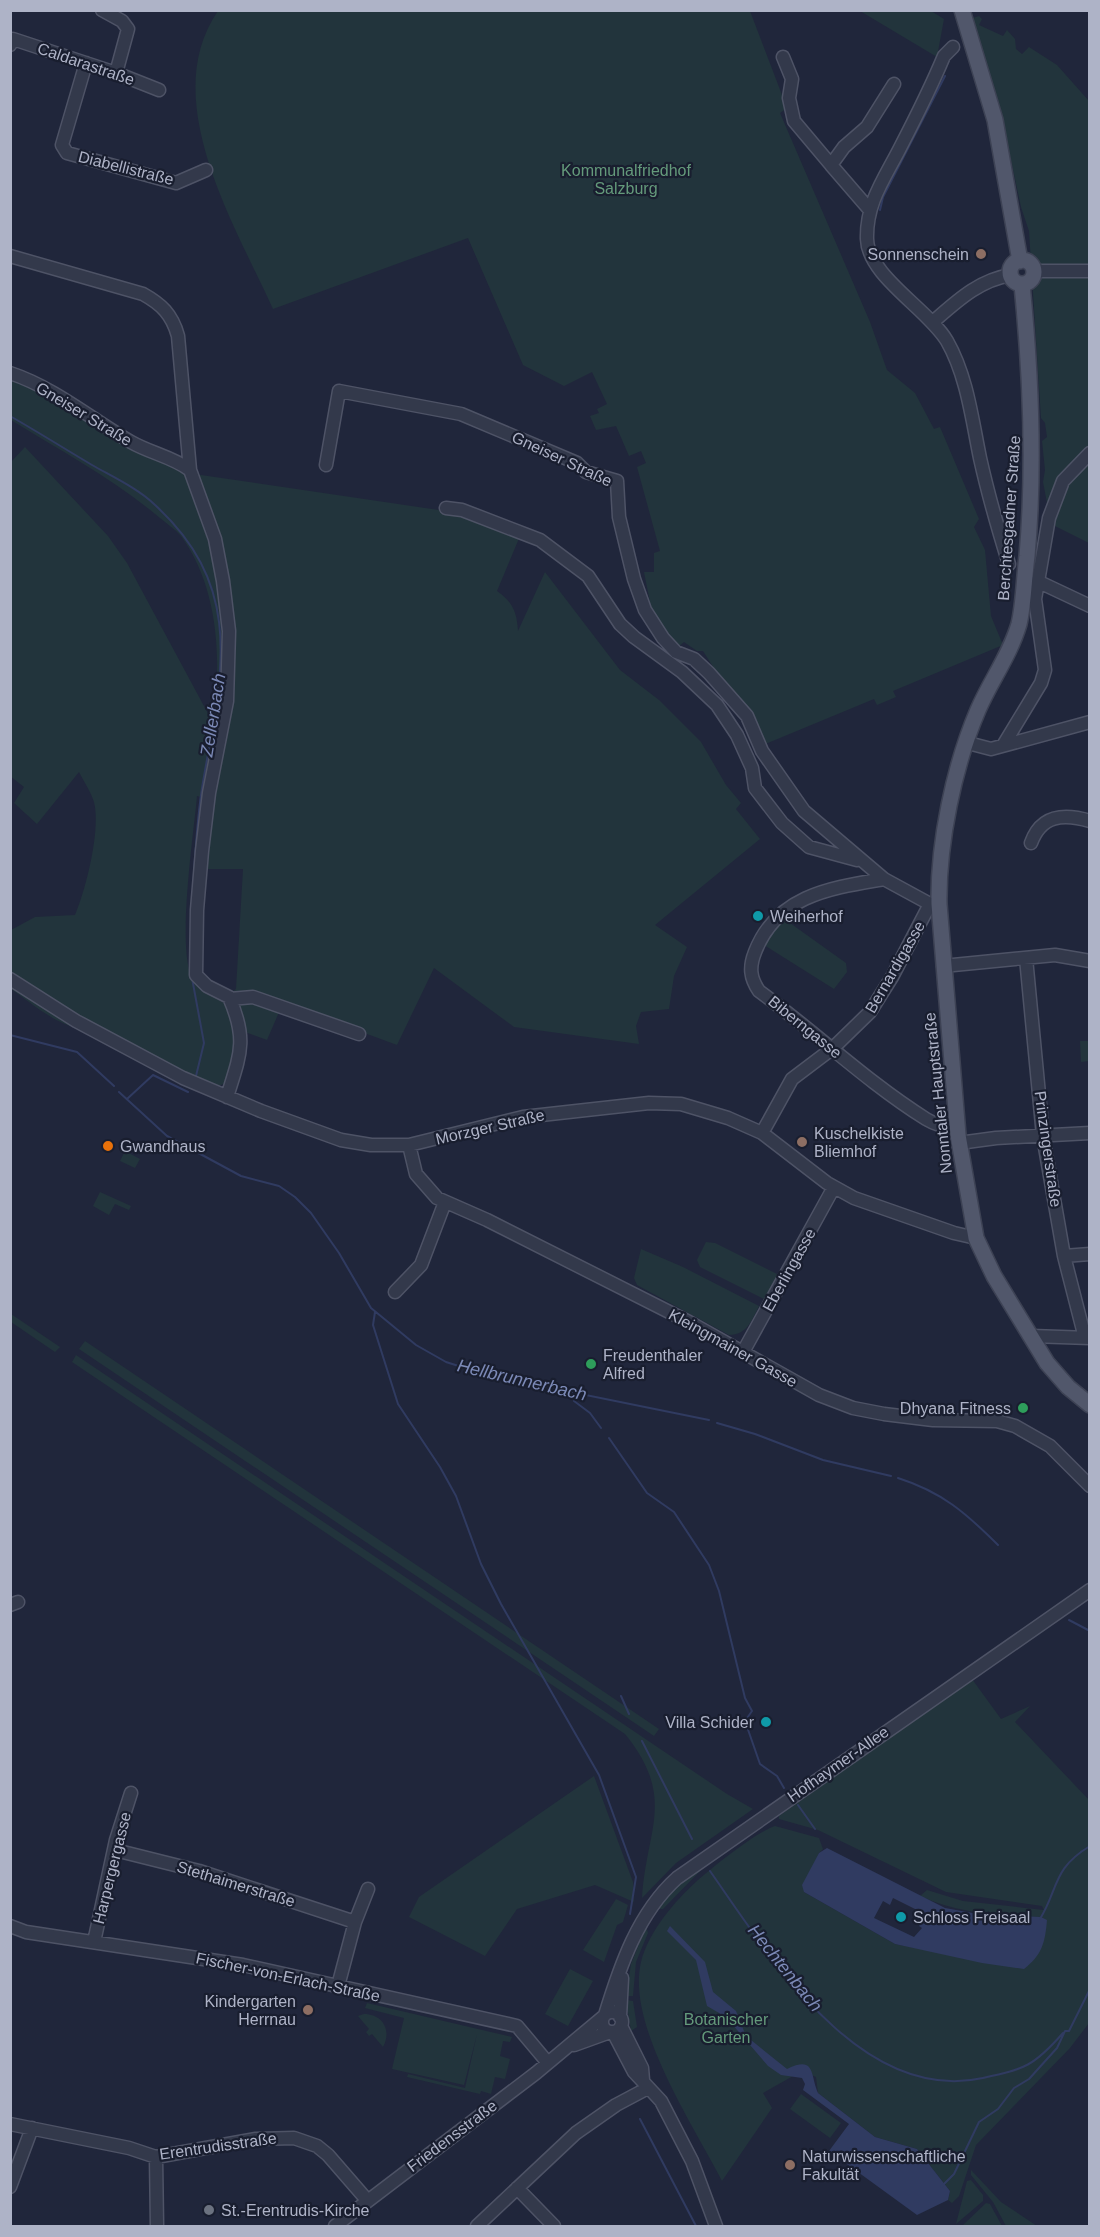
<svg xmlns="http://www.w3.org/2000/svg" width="1100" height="2237" font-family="Arial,sans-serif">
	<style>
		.green { fill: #22343c }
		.water { fill: #303b61; fill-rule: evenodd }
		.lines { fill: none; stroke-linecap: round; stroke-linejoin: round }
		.stream { stroke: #303b61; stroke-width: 2 }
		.minor-casing { stroke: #4e5366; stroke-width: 15 }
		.major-casing { stroke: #3d4254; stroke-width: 18 }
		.minor { stroke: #33394b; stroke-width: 12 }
		.major { stroke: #51576b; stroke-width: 15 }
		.education-dot { fill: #8d6e63; stroke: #191e2f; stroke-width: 2 }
		.culture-dot { fill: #0f9aa8; stroke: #191e2f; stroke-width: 2 }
		.food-dot { fill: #e8710a; stroke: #191e2f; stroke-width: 2 }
		.leisure-dot { fill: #2e9e5b; stroke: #191e2f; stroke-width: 2 }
		.worship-dot { fill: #6b7280; stroke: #191e2f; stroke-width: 2 }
		.labels { text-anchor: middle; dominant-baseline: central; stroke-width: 4.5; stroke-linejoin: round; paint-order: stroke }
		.street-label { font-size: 16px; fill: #aeb3c7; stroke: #191e2f }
		.park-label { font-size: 16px; fill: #649a7b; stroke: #191e2f }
		.poi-label { font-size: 16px; fill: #aeb3c7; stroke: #191e2f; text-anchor: start }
		.water-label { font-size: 18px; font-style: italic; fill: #7b89b6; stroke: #191e2f }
	</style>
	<rect width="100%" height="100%" fill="#20263b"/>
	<path class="green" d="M218,11h532l37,97 -7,5 90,209 17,48 28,23 19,36 6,-2 39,92 -5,8 11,23 6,66 12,29 -110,46 3,6 -19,8 -3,-6 -111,46 -60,-94h-6l-13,-9 -7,6 -7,-7 -23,-38 3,-1 -6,-30h10v-19l6,-2 -23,-84 9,-4 -5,-12 -12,5 -13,-30 -20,4 -6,-14 9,-3 -2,-4 10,-5 -15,-32 -28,14 -41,-21 -55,-127 -195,71c-38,-84 -116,-210 -55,-298z
		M860,11h71l13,8 -7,38z
		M979,16l3,3 -3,6 24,11 4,-6 8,9 1,10 6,5 7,-7 28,18 32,36v442l-38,-19 -8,-42 2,-12 -3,-29 5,-4 -2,-14 -4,-5 -12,-187 -8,-24 -19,-88 -29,-101z
		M11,377l7,1 162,88 6,12 26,74 13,74 -3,70 -18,102 -7,-2c-3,36 -22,160 -3,185 6,8 19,14 27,19l15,-11 7,-120h-40l29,-252 -38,-143 265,39 61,23 -23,55c16,11 20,22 21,40l27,-59 75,98 39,30 42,42 25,43 15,18 -5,6 24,30 -105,86 32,22 -13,29 -5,33 -28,3 -5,14 3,18 -125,-17 -80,-59 -37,77 -114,-42 -16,37 -30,-11 1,15 -12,39 -10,4c-71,-32 -141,-70 -205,-113v-44l24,-13 40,-2c11,-26 26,-86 19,-113 -3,-10 -10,-20 -15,-30l-42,52 -23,-21 10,-16 -14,-11v-313l15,-16 83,89 19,27 85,158c11,-59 6,-135 -31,-185 -6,-7 -14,-12 -21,-18 -45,-38 -99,-67 -149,-98z
		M783,918l63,45 1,9 -13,17 -70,-44z
		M10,985l69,43c-23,-3 -49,-26 -68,-39z
		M1080,1041h9v20l-8,1z
		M125,1151l15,8 -5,9 -15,-7z
		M100,1192l31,14 -2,4 -14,-6 -6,11 -16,-9z
		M706,1242l9,1 62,31 3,6 -12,21 -68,-34 -3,-7z
		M641,1249l42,18 76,39c-7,14 -12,29 -30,29l-92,-50 -3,-7z
		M11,1314l49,33 -5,5 -44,-30z
		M85,1341l574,388 -5,7 -575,-387z
		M76,1355l651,439 26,15 -77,54 -34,35c4,-69 35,-100 -17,-164l-553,-372z
		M972,1679l29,40 29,-13 -15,16 74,78v223l-19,25 -94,97 -17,51 -7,7 -4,-3 2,-9 -33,-42 -42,-12 -57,-44 -2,-16 -25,-10 2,9 -30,17 9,15 -50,73c-28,-55 -96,-156 -81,-219 8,-31 33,-60 56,-81 16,-14 59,-49 78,-55l44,12 4,11 -4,4 -15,39 91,52 42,8 110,-31 -6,-4c-43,-2 -82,-3 -121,-21l7,-6 36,11 81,9 -2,-4 -96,-14 -128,-62 -39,-11v-3z
		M594,1776l39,106 1,20 -39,-17 -78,24 -32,47 -76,-39 10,-20z
		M762,1826l-57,40 -42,43h-4l-1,-3 15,-19z
		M616,1899l12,6 -5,17 -6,3 -13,37 -21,-12z
		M646,1926l2,7 -12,29 -3,34h-7l5,-32z
		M570,1969l23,12 -25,45 -23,-12z
		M626,2000l7,1 4,26 -6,4z
		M367,2003l145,34 -2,5 -7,-1 -3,15 10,3 -5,20 -10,-2 -4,17 -10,-3 -1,3 -73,-17 1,-3 57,14 12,-54 -13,51 -72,-16 12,-51 -39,-10z
		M364,2014c19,0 28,17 19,33l-11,-13 -3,2 -3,-4 3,-3 -11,-13z
		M801,2094l40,29 -11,15 -40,-29z
		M971,2170l30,32 36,24h-31l-13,-24 -22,-27z
		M971,2180l12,15v6l-27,23 11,-43z
		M986,2203l4,1 12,22h-40z"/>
	<path class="water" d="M827,1848l118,60 33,6 63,3 6,3c-2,23 -5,35 -23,49l-42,-6 -87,-19 -91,-52 -2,-7 17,-32zM893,1898l32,16 -6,12 3,2 -8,9 -40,-19 9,-17 7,4z
		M670,1926l35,36 8,30 23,19 10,25 41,33c29,-14 23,6 31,24l57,44 42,12 33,42 -2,9 -31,15 -88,-64 20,-27 -46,-34 2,-6 -3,-6 -21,-3 -13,-9 -42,-49 -19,-11 -11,-46 -29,-29z"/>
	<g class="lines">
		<path class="stream" d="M880,210l3,-13 62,-121
			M10,416c28,16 55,33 82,49 21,12 45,23 62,39 92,84 68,168 49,278 -7,40 -8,81 -11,122
			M191,928v-18
			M192,978l12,65 -8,33
			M10,1035l67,17 37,34
			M119,1092l48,44 74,40 38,10 16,11 16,16 28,40 32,55 45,37 30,17 41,13 222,45
			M127,1099l26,-24 35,17
			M375,1312l-2,13 25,79 42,63 16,29 25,68 20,40 98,171 37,102 -6,37
			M574,1401l16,12 11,15
			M717,1423l38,11 68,26 68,16
			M609,1438l38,55 27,19 35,53 10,26 26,107 7,13 -7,10 15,43 17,12 7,12
			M898,1478c44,14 68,35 100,67
			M1069,1620l21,11
			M621,1696l8,18
			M642,1741l50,98
			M798,1805l17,24
			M710,1871c59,84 150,234 273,207 42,-9 51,-12 80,-45
			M1040,1919c19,-31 12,-50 50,-73
			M640,2119l56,107
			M941,2187l13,-13 25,-52 19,-13 16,-21 15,-9 28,-31 8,-17h4l21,-42"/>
		<g class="minor-casing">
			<path id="minor" d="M102,10l20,11 6,8 -12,44
				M10,45l3,-6 103,34 43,17
				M953,47l-9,9c-13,31 -28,61 -43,90 -16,32 -35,56 -34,93 1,37 61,70 80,102 20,35 25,78 33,117 8,36 18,71 29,106
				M783,57l9,22 -3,19 5,23 37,44
				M86,63l-24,82 5,8 109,30 30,-13
				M869,209l-38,-44 13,-18 23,-20 27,-43
				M10,256l133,38c18,10 29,20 35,42l12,134 25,69 8,42 6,50 -2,70 -18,92 -7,58 -5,59 -1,65 11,11 22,11c19,43 11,58 -2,100
				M1034,271h56
				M934,321c23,-20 45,-41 77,-46
				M10,373c45,15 81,46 121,69 19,11 42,15 59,28
				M326,465l13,-74 122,23 116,49 9,9 31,9 2,36 15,62 11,31 18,28 13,14 18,7 15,14 38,43 15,35 42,60 80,68 46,25h9
				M446,508l16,2 78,30 48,36 32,48 14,13 48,35 35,33 20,30 15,33 3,20 27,35 27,24 48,13
				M1037,581l53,25
				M968,743l23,6 99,-27
				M1004,744l37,-61 4,-13 -10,-71 14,-81 14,-37 27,-28
				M1031,843c10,-28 32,-30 59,-22
				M884,879c-53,9 -107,16 -129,73 -6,15 -5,26 4,39 56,41 108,91 167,128 10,6 20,9 31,8
				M1026,958l17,178 21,120 21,82
				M943,966l112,-11 35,6
				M10,979l66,42 107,57 78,33 80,29 30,5h38l114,-28 126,-14 32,1 47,14 34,15 65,50 27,15 100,35 22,5
				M230,999l23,-2 106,37
				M762,1133l30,-54 41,-31 37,-36 22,-35 38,-73
				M959,1143l37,-5 94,-5
				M409,1145l7,29 21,24 50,22 202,102 130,73 34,13 31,6 49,6 64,1 18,5 35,20 40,40
				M1064,1256l26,-2
				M395,1292l26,-27 24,-63
				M1031,1336l59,2
				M743,1352l91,-165
				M10,1605l8,-3
				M115,1850l84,21 156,51
				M10,1926l16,6 217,33 274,61 31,37
				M94,1942l22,-102 15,-47
				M338,1986l17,-64 13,-33
				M602 2022a10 10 0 1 1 20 0a10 10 0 1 1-20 0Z
				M605,2015c15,-49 33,-102 72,-137l413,-288
				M620,2017l2,-39
				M621,2026l21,42 1,12
				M613,2032l21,40 27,29 31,60 24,65
				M574,2045l36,-13
				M10,2124l119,24 27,9 100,-18 38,-1 23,8 11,9 39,45
				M156,2157l1,69
				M10,2187l22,-59
				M517,2188l37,38
				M335,2226l201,-153 67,-56
				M477,2226l99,-93 40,-28 32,-17"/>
		</g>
		<g class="major-casing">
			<path id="major" d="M962,10l33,110 25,141
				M1010 272a12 12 0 1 1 24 0a12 12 0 1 1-24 0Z
				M1022,285c9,90 13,180 5,271 -3,22 -3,47 -8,68 -9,31 -28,56 -41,86 -24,56 -40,133 -39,194l19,231 18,103 18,38 53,87 21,24 22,18"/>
		</g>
		<use href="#minor" class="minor"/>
		<use href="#major" class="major"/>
	</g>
	<g class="education-dot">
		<circle cx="981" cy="254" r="6"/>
		<circle cx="802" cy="1142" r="6"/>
		<circle cx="308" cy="2010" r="6"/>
		<circle cx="790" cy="2165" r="6"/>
	</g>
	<g class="culture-dot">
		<circle cx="758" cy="916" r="6"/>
		<circle cx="766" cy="1722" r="6"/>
		<circle cx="901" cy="1917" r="6"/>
	</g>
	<circle class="food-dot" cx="108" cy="1146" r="6"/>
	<g class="leisure-dot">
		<circle cx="591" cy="1364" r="6"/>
		<circle cx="1023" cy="1408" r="6"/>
	</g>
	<circle class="worship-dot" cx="209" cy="2210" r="6"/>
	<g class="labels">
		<g class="street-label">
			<text transform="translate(86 64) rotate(19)">Caldarastraße</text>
			<text transform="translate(126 168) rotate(14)">Diabellistraße</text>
			<text transform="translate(84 414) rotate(31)">Gneiser Straße</text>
			<text transform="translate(562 459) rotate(25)">Gneiser Straße</text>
			<text transform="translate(1009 518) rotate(-86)">Berchtesgadner Straße</text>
			<text transform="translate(895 967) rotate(-60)">Bernardigasse</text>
			<text transform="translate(805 1027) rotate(39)">Biberngasse</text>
			<text transform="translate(938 1093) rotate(-96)">Nonntaler Hauptstraße</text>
			<text transform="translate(490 1127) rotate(-13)">Morzger Straße</text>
			<text transform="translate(1048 1149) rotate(82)">Prinzingerstraße</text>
			<text transform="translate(789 1270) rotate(-61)">Eberlingasse</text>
			<text transform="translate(733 1348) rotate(29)">Kleingmainer Gasse</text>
			<text transform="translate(838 1764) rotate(-35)">Hofhaymer-Allee</text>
			<text transform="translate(112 1868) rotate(-76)">Harpergergasse</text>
			<text transform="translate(236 1884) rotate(17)">Stethaimerstraße</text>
			<text transform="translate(288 1977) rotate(12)">Fischer-von-Erlach-Straße</text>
			<text transform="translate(452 2136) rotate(-37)">Friedensstraße</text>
			<text transform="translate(218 2146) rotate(-8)">Erentrudisstraße</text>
		</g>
		<g class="park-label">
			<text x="626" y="170">Kommunalfriedhof<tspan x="626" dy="18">Salzburg</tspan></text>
			<text x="726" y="2019">Botanischer<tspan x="726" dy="18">Garten</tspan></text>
		</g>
		<g class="poi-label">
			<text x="969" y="254" text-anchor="end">Sonnenschein</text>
			<text x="770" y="916">Weiherhof</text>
			<text x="814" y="1133">Kuschelkiste<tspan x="814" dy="18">Bliemhof</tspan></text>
			<text x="120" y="1146">Gwandhaus</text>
			<text x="603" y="1355">Freudenthaler<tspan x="603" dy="18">Alfred</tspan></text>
			<text x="1011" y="1408" text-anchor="end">Dhyana Fitness</text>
			<text x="754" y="1722" text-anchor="end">Villa Schider</text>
			<text x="913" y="1917">Schloss Freisaal</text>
			<text x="296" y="2001" text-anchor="end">Kindergarten<tspan x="296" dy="18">Herrnau</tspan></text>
			<text x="802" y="2156">Naturwissenschaftliche<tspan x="802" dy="18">Fakultät</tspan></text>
			<text x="221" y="2210">St.-Erentrudis-Kirche</text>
		</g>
		<g class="water-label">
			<text transform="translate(213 715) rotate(-81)">Zellerbach</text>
			<text transform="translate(522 1380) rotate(13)">Hellbrunnerbach</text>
			<text transform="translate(785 1968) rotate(51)">Hechtenbach</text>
		</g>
	</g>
	<rect width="1100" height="2237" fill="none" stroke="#aeb3c7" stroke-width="24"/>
</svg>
